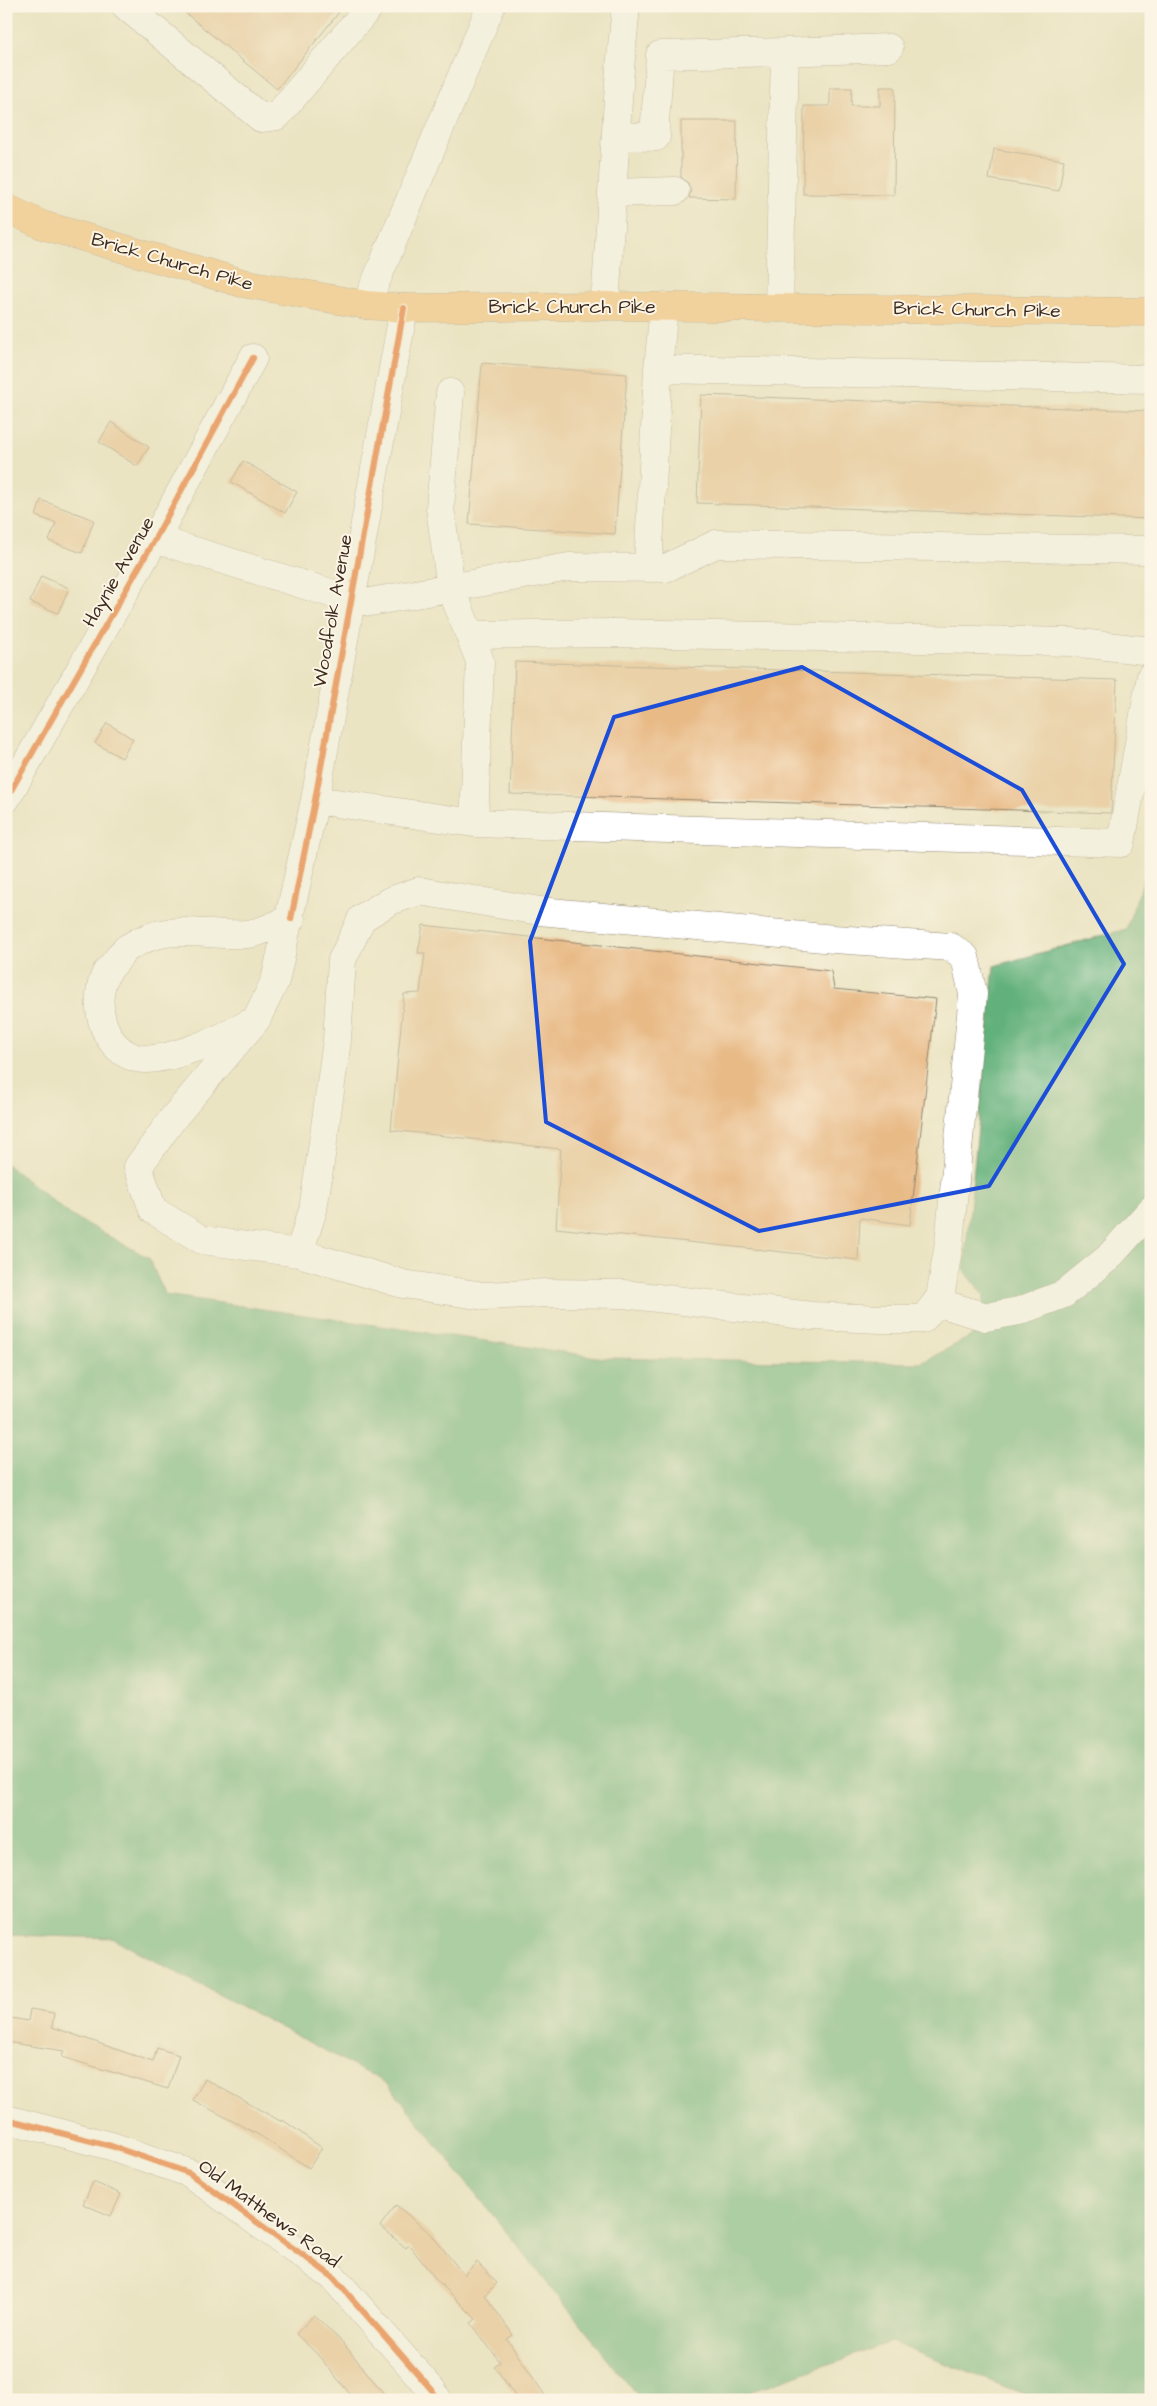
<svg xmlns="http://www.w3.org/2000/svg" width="1157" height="2406" font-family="'Architects Daughter',sans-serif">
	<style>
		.forest { fill: #62b17c; stroke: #4e6e4d }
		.building { fill: #e8ba86 }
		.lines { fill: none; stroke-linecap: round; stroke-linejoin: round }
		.minor-casing { stroke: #938770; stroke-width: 29 }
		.major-casing { stroke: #938770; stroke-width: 29 }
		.minor { stroke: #fff; stroke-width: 28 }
		.major { stroke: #fbbd6e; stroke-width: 28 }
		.cycleway-casing { stroke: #fcf5e5; stroke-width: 9 }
		.cycleway { stroke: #e8590c; stroke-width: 6 }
		.marked { fill: none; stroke: #1d4ed8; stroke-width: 4; stroke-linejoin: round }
		.labels { text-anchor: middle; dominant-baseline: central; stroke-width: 4; stroke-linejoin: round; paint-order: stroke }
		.street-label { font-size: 19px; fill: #3b2a1e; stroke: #fcf5e5 }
	</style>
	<rect width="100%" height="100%" fill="#fcf5e5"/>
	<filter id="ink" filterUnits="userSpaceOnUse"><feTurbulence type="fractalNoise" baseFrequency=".02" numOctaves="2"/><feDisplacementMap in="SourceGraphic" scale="10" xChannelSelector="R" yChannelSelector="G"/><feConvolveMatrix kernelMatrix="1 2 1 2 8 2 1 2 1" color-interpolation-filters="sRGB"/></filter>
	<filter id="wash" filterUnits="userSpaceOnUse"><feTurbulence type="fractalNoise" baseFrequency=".0096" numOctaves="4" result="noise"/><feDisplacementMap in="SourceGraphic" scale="20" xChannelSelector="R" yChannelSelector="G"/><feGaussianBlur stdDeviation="1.12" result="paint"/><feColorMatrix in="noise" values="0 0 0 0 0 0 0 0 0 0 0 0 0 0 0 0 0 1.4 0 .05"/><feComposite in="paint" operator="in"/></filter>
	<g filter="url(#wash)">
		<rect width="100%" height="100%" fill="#ebe4c3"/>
		<path class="forest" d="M1151,859v1541h-112l-148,-58 -164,58h-86l-253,-316 -276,-146 -106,-3v-771l66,52 77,42 16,37 439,63 317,5 58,-31 5,-37 -20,-25 30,-304 132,-37z"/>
		<g id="blocks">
			<path class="building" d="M177,6h167l-67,83z
				M880,87h15l-1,108 -91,-1 1,-88h26v-18h22l-1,18h29z
				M681,121h56l-1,78 -47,-1 2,-7 -3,-8 -7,-6z
				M994,149l70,11 -5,31 -70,-12z
				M482,363l145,11 -12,160 -146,-10z
				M701,395l450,16v108l-454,-16z
				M111,422l38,25 -12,19 -38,-24z
				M243,461l54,31 -12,21 -54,-31z
				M41,500l53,20 -12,33 -33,-12 7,-18 -20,-7z
				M41,576l28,12 -11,25 -28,-11z
				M515,662l602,18 -6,133 -601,-19z
				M107,723l26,16 -11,19 -27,-15z
				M423,925l408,46 3,18 102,10 -26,226 -50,-7 -2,42 -302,-32 5,-79 -170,-19 13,-136 16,-1 5,-40h-7z
				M30,2009l24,4 -2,14 101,35 4,-14 22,7 -11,34 -106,-32 2,-6 -58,-9v-25l22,4z
				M205,2079l77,43 1,-2 39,28 -13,20 -50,-33 -66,-35z
				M93,2182l28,12 -10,22 -28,-12z
				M396,2205l35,29 33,41 13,-13 20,21 -12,12 28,40 -6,4 41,61h-30l-24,-34 6,-4 -29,-39 5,-4 -40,-40 -27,-34 -3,3 -26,-22z
				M314,2315l29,28 46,57h-34l-38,-46 -21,-20z"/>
		</g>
	</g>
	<g filter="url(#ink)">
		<use href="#blocks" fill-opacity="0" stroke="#938770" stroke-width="1"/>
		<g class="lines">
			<g class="minor-casing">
				<path id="minor" d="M126,6l135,112 16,-2 93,-110
					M616,136l40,1 -1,-15 5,-67 125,-3
					M612,193l63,-2
					M366,305l125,-299
					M605,306l15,-238 6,-62
					M664,306l-6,63 493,10
					M779,308l6,-256 104,-4
					M155,539l195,60 20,3 199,-35 97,1 50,-24 435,6
					M648,568l10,-199
					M470,635l142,-2 459,9 80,9
					M6,799l149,-260 98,-181
					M315,800l159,23 6,-162 -29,-73 -11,-80 10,-115
					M474,823l647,20 30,-167
					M248,1024c-23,13 -89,43 -115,33 -32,-12 -41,-56 -27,-84 3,-4 7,-8 10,-12 4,-5 7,-11 13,-14 41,-26 74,-10 118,-13 14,-1 30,-10 44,-15
					M299,1253l14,-43 9,-61 15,-109 5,-80 20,-42 28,-17 29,-10 121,20 294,28 117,8 14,10 8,37 -24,249 -9,55 -17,21h-42l-69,-3 -189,-22 -76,-1 -63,3 -81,-12 -104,-31 -97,-13 -49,-30 -15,-43 36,-50 82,-97 19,-39 40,-181 89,-492
					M936,1302l50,15 33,-6 45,-17 44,-36 43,-48
					M6,2119l105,27 78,27 144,104 99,113 6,10"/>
			</g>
			<g class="major-casing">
				<path id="major" d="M6,208l36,17 200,58 124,22 38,3 201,-2 546,6"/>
			</g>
			<use href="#minor" class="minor"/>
			<use href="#major" class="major"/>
			<g class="cycleway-casing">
				<path id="cycleway" d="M6,799l149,-260 98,-181
					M291,919l24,-119 89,-492
					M6,2119l105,27 78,27 144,104 99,113 6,10"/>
			</g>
			<use href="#cycleway" class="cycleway"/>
		</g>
	</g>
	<path d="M0 0H1157V2406H0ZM802,667l220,123 102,174 -135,222 -230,45 -213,-109 -16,-181 84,-224z" fill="#ebe4c3" fill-opacity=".55" fill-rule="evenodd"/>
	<path class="marked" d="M802,667l220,123 102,174 -135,222 -230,45 -213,-109 -16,-181 84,-224z"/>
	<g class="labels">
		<g class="street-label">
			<text transform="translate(172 262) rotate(16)">Brick Church Pike</text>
			<text x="572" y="307">Brick Church Pike</text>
			<text transform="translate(977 310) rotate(1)">Brick Church Pike</text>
			<text transform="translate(119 572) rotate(-60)">Haynie Avenue</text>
			<text transform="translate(333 611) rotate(-80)">Woodfolk Avenue</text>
			<text transform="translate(269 2214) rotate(36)">Old Matthews Road</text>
		</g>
	</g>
	<rect width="1157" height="2406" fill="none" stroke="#fcf5e5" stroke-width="25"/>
</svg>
